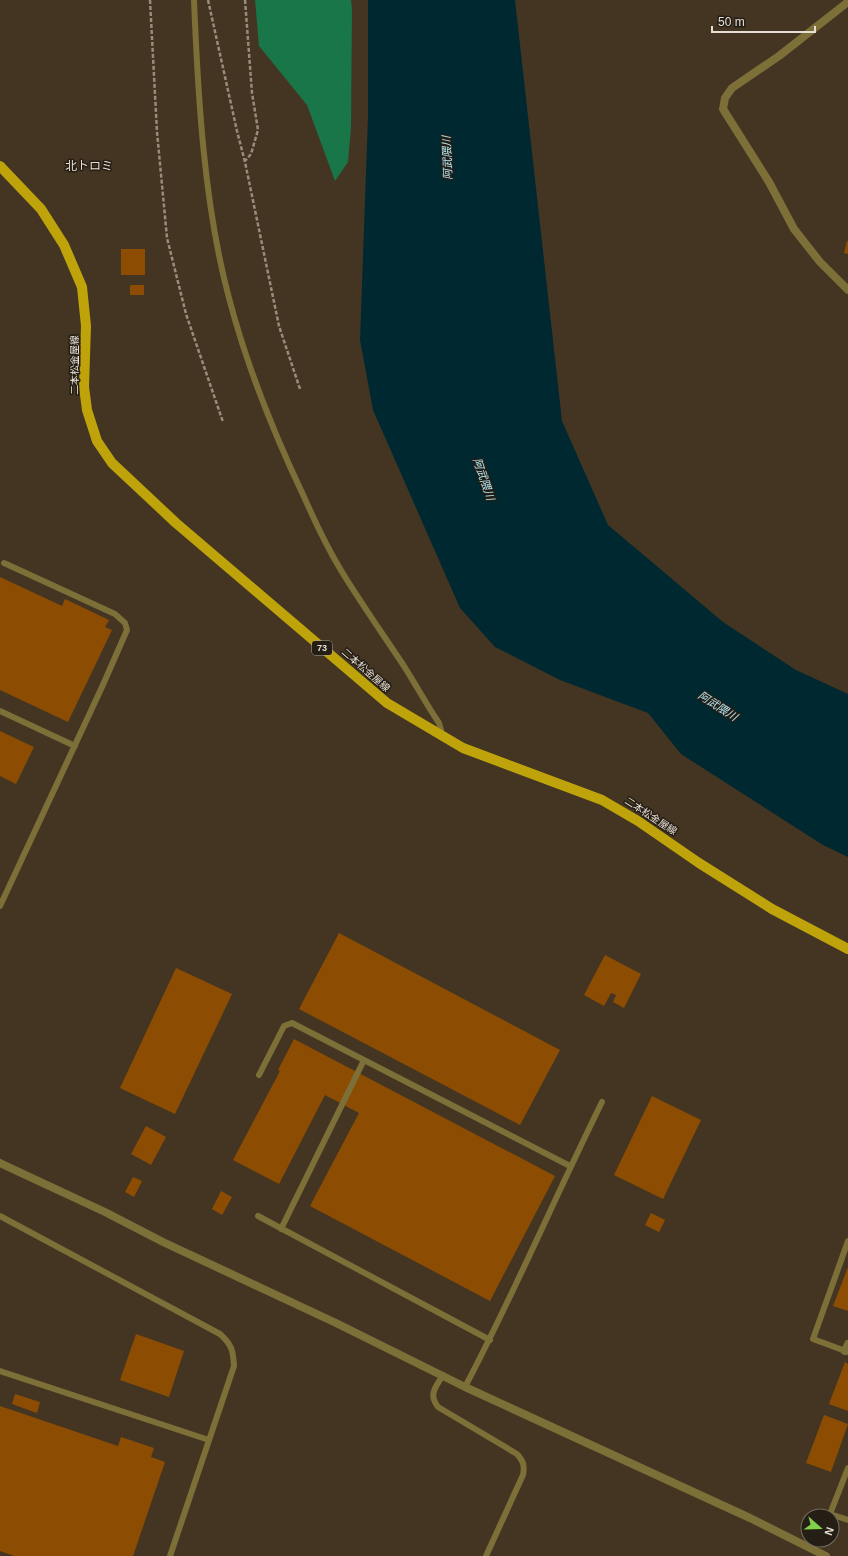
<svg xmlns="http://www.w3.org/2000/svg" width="848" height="1556" font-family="Arial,'Noto Sans JP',sans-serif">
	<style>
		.forest { fill: #187648 }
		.water { fill: #002830 }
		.building { fill: #8c4d02 }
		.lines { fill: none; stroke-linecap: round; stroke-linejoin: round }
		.path { stroke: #988c7d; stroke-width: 2.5; stroke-dasharray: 4 2; stroke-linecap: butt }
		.service { stroke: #7c6f37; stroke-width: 6 }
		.minor { stroke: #7c6f37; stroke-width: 8 }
		.primary { stroke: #bfa30b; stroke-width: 10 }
		.labels { text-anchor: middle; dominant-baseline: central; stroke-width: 3; stroke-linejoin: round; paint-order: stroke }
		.shield { fill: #241e15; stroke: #aca49a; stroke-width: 1 }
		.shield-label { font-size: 9px; font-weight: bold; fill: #e7ded3 }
		.street-label { font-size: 10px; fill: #e7ded3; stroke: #241e15 }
		.water-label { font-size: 11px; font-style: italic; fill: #b3e8f4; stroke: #241e15 }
		.quarter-label { font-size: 12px; fill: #e7ded3; stroke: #241e15 }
	</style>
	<rect width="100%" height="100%" fill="#443522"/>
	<path class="forest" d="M255,0h96l1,10 -1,118 -3,34 -13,19 -28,-76 -48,-59z"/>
	<path class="water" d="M368,0h147l47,421 46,104 115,97 73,48 52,24v163l-25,-12 -142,-91 -33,-41 -88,-33 -65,-33 -35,-39 -87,-198 -13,-70 8,-223z"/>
	<path class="building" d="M847,241h1v13l-4,-1z
		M121,249h24v26h-24z
		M130,285h14v10h-14z
		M0,577l62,29 3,-7 44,21 -4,7 7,3 -44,92 -68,-32z
		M0,731l34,16 -18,37 -16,-8z
		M339,933l221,117 -40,75 -221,-116z
		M605,955l36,19 -17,34 -11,-6 3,-7 -5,-2 -7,13 -20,-11z
		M176,968l56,26 -57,120 -55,-26z
		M294,1039l261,137 -65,125 -180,-95 49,-93 -34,-18 -46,89 -46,-24 47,-89 -2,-1z
		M652,1096l49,24 -38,79 -49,-24z
		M146,1126l20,11 -15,28 -20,-11z
		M133,1177l9,4 -8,16 -9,-5z
		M221,1191l11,6 -10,18 -10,-6z
		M651,1213l14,7 -6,12 -14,-7z
		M848,1267v44l-15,-5z
		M136,1334l48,17 -15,46 -49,-17z
		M845,1362l3,2v47l-19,-7z
		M15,1394l25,8 -3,11 -25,-9z
		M0,1406l118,40 3,-9 33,11 -3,9 14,5 -32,94h-119l-14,-5z
		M824,1415l24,9 -17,48 -25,-9z"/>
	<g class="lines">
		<path class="path" d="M150,0l7,132 10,106 19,76 37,108
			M208,0l29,131 8,31 34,164 21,63
			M245,0l7,93 6,37 -7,24 -6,7"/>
		<path class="service" d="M194,0c4,97 10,205 35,298 18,69 45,136 76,201 11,25 23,50 37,73 19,31 40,61 60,91 13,20 24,41 37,60l2,7v5
			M0,711l75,35
			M0,906l102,-219 25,-57 -2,-7 -10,-9 -111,-51
			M259,1075l25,-49 8,-3 278,143
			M0,1216l220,118c12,11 13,16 14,32l-64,190
			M258,1216l232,124
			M281,1229l83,-169
			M848,1241l-35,98 35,13
			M0,1371l209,69
			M443,1375c-7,12 -15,19 -5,32l79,47c6,7 8,11 6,21l-37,81
			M465,1387c49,-93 90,-190 137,-285
			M848,1468l-18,46 18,6"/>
		<path class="minor" d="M848,2l-69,54 -47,32 -7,10 -2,11 46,73 25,47 26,33 28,28
			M0,1163l105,49 58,30 173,81 129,64 285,131 76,38
			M845,1351l3,-7"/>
		<path class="primary" d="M0,166l41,43 23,36 18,42 4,39 -2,61 3,23 10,31 15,22 64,60 211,180 76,45 139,52 36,21 61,42 73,46 76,40"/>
	</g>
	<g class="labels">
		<rect class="shield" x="312" y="641" width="20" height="14" rx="3"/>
		<g class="shield-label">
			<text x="322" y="648">73</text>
		</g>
		<g class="street-label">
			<text transform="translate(74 365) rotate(-90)">二本松金屋線</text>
			<text transform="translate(366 670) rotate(41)">二本松金屋線</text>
			<text transform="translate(651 816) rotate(33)">二本松金屋線</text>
		</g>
		<g class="water-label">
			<text transform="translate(447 158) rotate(-92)">阿武隈川</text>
			<text transform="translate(484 479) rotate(71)">阿武隈川</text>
			<text transform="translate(718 706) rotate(33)">阿武隈川</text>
		</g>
		<g class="quarter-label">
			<text x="89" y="166">北トロミ</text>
		</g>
	</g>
	<g transform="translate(820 1528) rotate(110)"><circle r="19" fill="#241e15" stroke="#726b61"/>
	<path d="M0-3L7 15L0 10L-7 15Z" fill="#83d04e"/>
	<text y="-6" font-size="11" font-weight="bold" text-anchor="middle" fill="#e7ded3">N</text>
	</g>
	<path d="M712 26v6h103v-6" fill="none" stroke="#e7ded3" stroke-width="2"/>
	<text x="718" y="26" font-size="12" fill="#e7ded3" stroke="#241e15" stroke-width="3" paint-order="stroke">50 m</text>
</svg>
